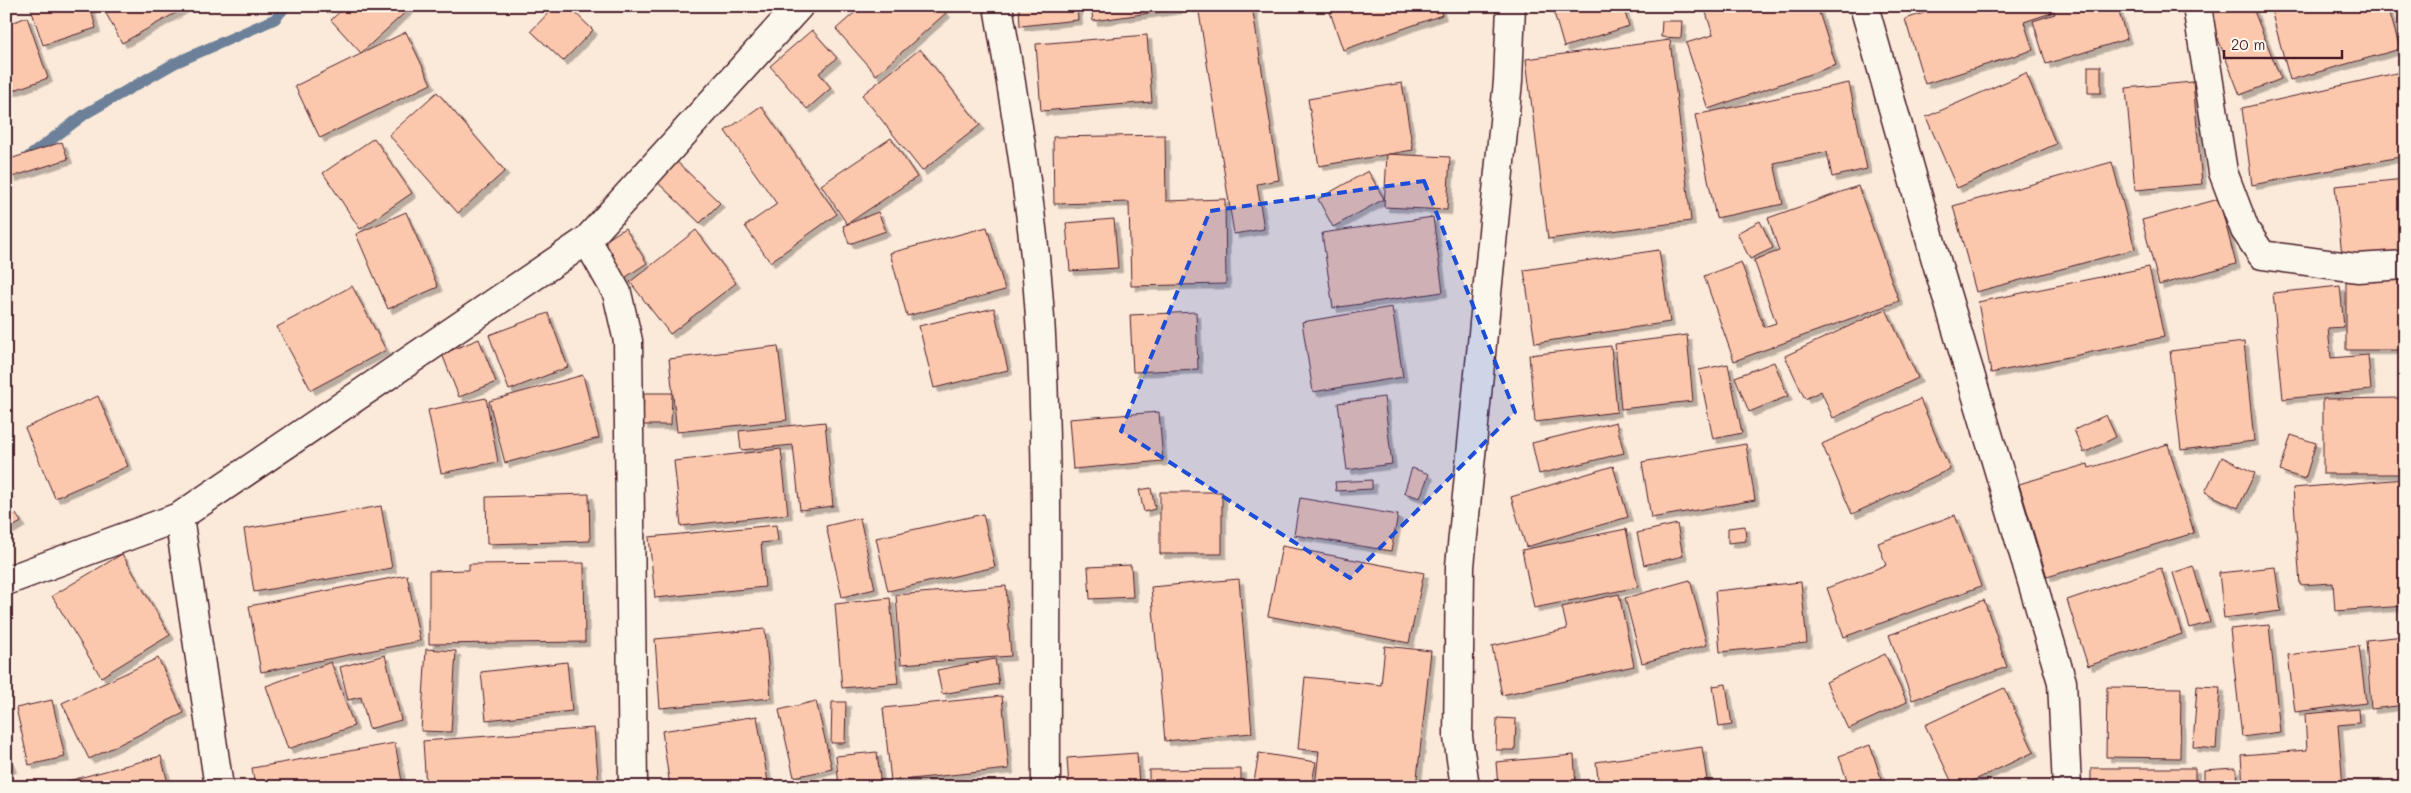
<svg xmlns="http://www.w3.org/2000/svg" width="2411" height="793" font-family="Mali,sans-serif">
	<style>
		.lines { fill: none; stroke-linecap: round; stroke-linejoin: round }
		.stream { stroke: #6c8199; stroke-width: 11 }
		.building { fill: #fcc8ad; stroke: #4a1f2b; filter: url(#shadow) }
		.minor-casing { stroke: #4a1f2b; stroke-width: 31 }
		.minor { stroke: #fbf7ec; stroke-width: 28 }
		.marked { fill: #1d4ed8; fill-opacity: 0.2; stroke: #1d4ed8; stroke-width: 4; stroke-dasharray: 10 6; stroke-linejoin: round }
	</style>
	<defs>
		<filter id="shadow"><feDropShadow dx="4.5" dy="4.5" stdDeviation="0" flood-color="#0004"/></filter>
	</defs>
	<rect width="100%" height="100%" fill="#fbe9d9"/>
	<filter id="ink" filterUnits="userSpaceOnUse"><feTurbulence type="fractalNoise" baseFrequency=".02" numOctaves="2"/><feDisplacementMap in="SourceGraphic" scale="10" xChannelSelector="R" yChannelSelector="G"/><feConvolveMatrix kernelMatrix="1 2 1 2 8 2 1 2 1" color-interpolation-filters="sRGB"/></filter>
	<g filter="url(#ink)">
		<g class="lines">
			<path class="stream" d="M6,174l79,-60 90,-51 100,-44 11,-13"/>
		</g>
		<path class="building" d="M30,6h60l6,22 -53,17z
			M102,6h86l-66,37z
			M346,6h66l-51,47 -30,-33z
			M555,6h13l25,24 -30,31 -32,-30z
			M862,6h78l6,7 -70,62 -40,-46z
			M1019,6h58l1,14 -58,6z
			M1091,6h86l1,3 -85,12z
			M1198,6h54l27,174 -22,4 7,45 -30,5z
			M1328,6h111l3,9 -99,35z
			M1552,6h71l6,20 -65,21z
			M1704,6h113l19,59 -128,44 -22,-66 27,-8z
			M1946,6h103l2,7 -27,9 9,28 -108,34 -20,-65z
			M2052,6h65l10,33 -81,25 -13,-43 22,-7z
			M2210,6h42l29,73 -41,16 -34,-87z
			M2285,6h103l12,43 -110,31 -19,-70z
			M27,17l21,61 -42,15v-68z
			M1662,21h20l-1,17 -20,-1z
			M812,30l25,28 -18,15 12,15 -24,21 -37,-43z
			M406,32l25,52 -111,54 -25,-52z
			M1147,35l5,67 -111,9 -5,-67z
			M1670,40l21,181 -143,18 -22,-180z
			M920,49l60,76 -58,46 -60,-76z
			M2088,66h13v27h-13z
			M2405,71v85l-153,29 -10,-77z
			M2026,73l30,71 -99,44 -31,-71z
			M2193,82l9,102 -67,6 -9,-102z
			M1402,83l11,67 -94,16 -11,-67z
			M1849,83l18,86 -35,8 -5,-25 -53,11 9,41 -67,14 -21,-103z
			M437,92l68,79 -47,42 -69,-78z
			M761,106l76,108 -67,48 -25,-36 32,-22 -52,-73z
			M1165,135l1,66 59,-2 1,85 -95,2 -2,-84 -75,2 -1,-67z
			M374,138l38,55 -52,36 -37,-56z
			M891,138l26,39 -70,47 -26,-39z
			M62,142l6,17 -56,18 -5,-17z
			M1387,154l63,3 -3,53 -63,-3z
			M672,157l48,46 -20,20 -48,-46z
			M2112,162l23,87 -159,43 -23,-86z
			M1368,171l16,28 -51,28 -15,-28z
			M2405,179v71l-63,6 -7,-70z
			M1858,186l41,115 -165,60 -30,-85 37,-14 23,65 12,-4 -22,-63 25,-9 -11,-33z
			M2219,199l17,65 -77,21 -17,-65z
			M406,212l32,75 -50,22 -32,-75z
			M878,212l8,19 -37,13 -6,-18z
			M1433,217l10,75 -110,16 -11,-75z
			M1114,219l4,49 -48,3 -4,-48z
			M1760,221l13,27 -23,11 -13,-26z
			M987,227l18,63 -98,26 -17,-63z
			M625,228l22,35 -24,16 -23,-35z
			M696,230l40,53 -66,51 -40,-52z
			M1659,250l11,72 -135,21 -11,-73z
			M2149,267l15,70 -173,36 -13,-71z
			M2346,279h59v71h-59z
			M352,286l34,64 -75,40 -34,-63z
			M2340,286l4,41 -16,1 3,30 37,-3 3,35 -88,9 -10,-106z
			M1392,307l11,70 -90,15 -11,-70z
			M994,308l14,62 -74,18 -15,-62z
			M1886,309l32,69 -85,40 -12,-27 -16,8 -20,-43z
			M1196,312l2,57 -65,3 -3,-57z
			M548,313l20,54 -59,23 -20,-55z
			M1687,335l6,66 -72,8 -6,-65z
			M479,339l17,43 -37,15 -17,-43z
			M2244,342l10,99 -73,9 -11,-99z
			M778,346l9,74 -110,12 -8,-73z
			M1611,346l6,66 -82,10 -6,-67z
			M1774,362l14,34 -39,16 -14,-35z
			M1728,364l14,69 -29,6 -14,-69z
			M583,375l16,63 -94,25 -16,-62z
			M644,393h28l-1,32h-28z
			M98,396l30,70 -73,32 -30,-70z
			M1384,397l8,67 -45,6 -9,-67z
			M486,398l12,64 -57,11 -13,-63z
			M2405,398v76h-82v-75z
			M1920,399l30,70 -98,45 -30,-70z
			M1159,412l4,49 -90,8 -4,-50z
			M2106,415l10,22 -32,16 -10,-23z
			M825,422l8,84 -33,4 -7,-65 -52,5 -2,-19z
			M1616,422l8,31 -85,21 -7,-31z
			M2291,435l25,8 -11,36 -25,-8z
			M1746,444l9,56 -104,18 -9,-56z
			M2168,444l26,89 -147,44 -28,-93 69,-20 1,4z
			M781,449l7,65 -107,12 -7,-65z
			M2222,457l33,16 -17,35 -33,-16z
			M1613,466l15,51 -102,30 -15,-50z
			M1412,468l17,6 -9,24 -16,-5z
			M2405,479v127l-70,5 -2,-28 -33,2 -7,-97z
			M1372,480v9l-36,2 -1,-9z
			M1151,488l4,21 -11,3 -5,-22z
			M1160,492h62v62h-62z
			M589,494l1,47 -103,3 -1,-47z
			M1300,498l98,17 -7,36 -97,-16z
			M381,506l11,62 -138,24 -10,-63z
			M16,514l5,8 -15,9v-11z
			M983,514l12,53 -107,24 -12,-53z
			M1955,515l26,71 -137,51 -17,-49 59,-23 -8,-22z
			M860,518l15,71 -33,8 -16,-71z
			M1677,524l6,32 -39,9 -7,-32z
			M776,525l2,16 -17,2 4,44 -110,11 -6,-61z
			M1745,526l1,15 -18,2v-15z
			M1626,529l12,58 -104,21 -12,-58z
			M1282,546l142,27 -15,70 -141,-27z
			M122,554l48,81 -69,42 -49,-81z
			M584,563l1,79 -156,2v-73l40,-1v-6z
			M1131,565l2,32 -43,2 -2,-32z
			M2193,566l17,56 -20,6 -17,-55z
			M2275,567l6,44 -57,7 -5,-45z
			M2161,568l21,66 -94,32 -21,-66z
			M407,575l13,66 -159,31 -12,-66z
			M1239,579l13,154 -87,8 -14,-154z
			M1690,580l17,65 -65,18 -17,-65z
			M1801,582l6,61 -87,9 -5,-61z
			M1006,586l5,70 -110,8 -5,-69z
			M1619,594l15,72 -132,29 -10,-49 75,-17 -5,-22z
			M890,598l8,85 -56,5 -7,-84z
			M1984,600l23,67 -95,33 -23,-65z
			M2269,625l11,107 -38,5 -12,-108z
			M765,629l6,69 -111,10 -5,-69z
			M2405,636v69l-34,4 -5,-69z
			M1385,646l46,5 -15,136h-101l4,-36 -21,-2 7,-72 76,8z
			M2359,646l7,57 -71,9 -7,-57z
			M426,649l30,2 -5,81 -30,-1z
			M1885,654l22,48 -59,27 -22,-47z
			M385,655l16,65 -32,9 -8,-32 -13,3 -8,-33z
			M158,658l26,55 -95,46 -27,-56z
			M995,659l4,25 -57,10 -5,-24z
			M331,662l23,64 -66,23 -22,-63z
			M567,662l5,49 -86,9 -5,-48z
			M1726,684l6,41 -13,2 -6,-41z
			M2197,686l23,1 -4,62 -23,-2z
			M2107,687l74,1 -1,70 -74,-1z
			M2004,688l30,64 -74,35h-6l-29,-62z
			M1002,696l7,73 -118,12 -8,-73z
			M52,700l13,57 -36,8 -13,-57z
			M816,701l16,68 -38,8 -15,-67z
			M832,702h14l-1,41h-14z
			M2358,709l1,14 -21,2 5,62h-100l-2,-32 66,-5 -2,-36z
			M757,716l11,66 -27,5h-71l-8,-56z
			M1497,718l19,1 -1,31h-19z
			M594,728l5,59h-173l-3,-46z
			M395,743l8,44h-148l-3,-19z
			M1870,745l14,42h-35l-10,-31z
			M1702,747l6,40h-109l-3,-25z
			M6,752l6,16 -6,2z
			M877,752l4,35h-42l-3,-31z
			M1137,753l2,34h-70l-2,-29z
			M1259,753l57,9 -5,25h-58z
			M1574,755l2,32h-78l-2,-25z
			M161,756l8,31h-115l-1,-2z
			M2091,768h104v19h-104z
			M2236,768l1,19h-33v-17z
			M1241,769v18h-92v-17z"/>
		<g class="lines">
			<g class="minor-casing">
				<path id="minor" d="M998,6c17,99 34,197 41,297 11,160 6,323 7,484
					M1864,6l72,254 126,422 5,105
					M2197,6l26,166 22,58 17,25 95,13 48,-3
					M587,240l30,53 11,48 5,446
					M179,517l40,270
					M6,581l173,-64 408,-277 212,-234
					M1465,787l-7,-50 2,-171 48,-485 3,-75"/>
			</g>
			<use href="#minor" class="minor"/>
		</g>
	</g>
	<path class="marked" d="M1424,181l91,231 -165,166 -229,-147 89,-220z"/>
	<rect width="2411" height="793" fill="none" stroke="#fbf7ec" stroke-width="25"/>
	<rect x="12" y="12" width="2386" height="768" fill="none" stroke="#4a1f2b" stroke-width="2" filter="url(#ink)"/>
	<path d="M2224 50v8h118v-8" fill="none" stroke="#4a1f2b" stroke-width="2.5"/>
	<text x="2231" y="50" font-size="15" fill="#4a1f2b" stroke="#fbf7ec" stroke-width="4" paint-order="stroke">20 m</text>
</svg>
